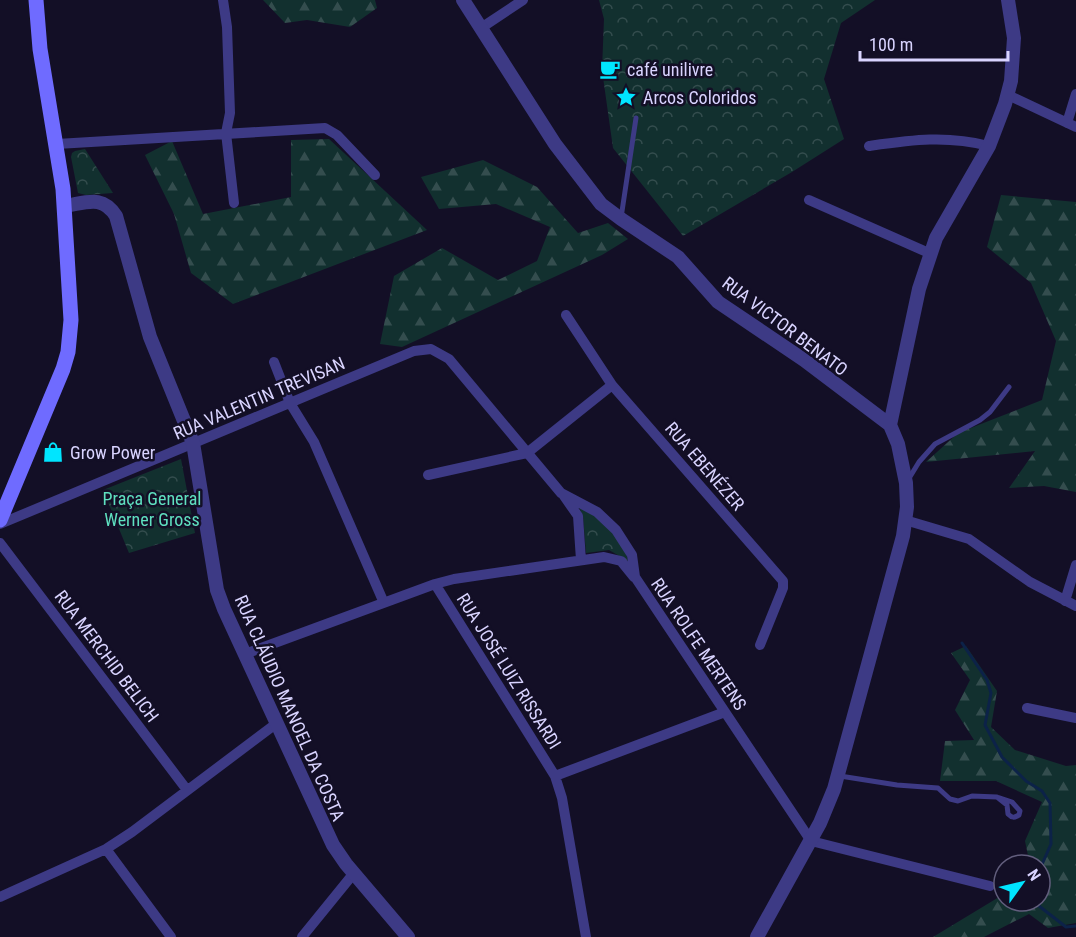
<svg xmlns="http://www.w3.org/2000/svg" width="1076" height="937" font-family="'Roboto Condensed',sans-serif">
	<style>
		.forest { fill: url(#forest-firs) }
		.park { fill: url(#park-crowns) }
		.lines { fill: none; stroke-linecap: round; stroke-linejoin: round }
		.stream { stroke: #0c2248; stroke-width: 3 }
		.service { stroke: #3d3a85; stroke-width: 5 }
		.minor { stroke: #3d3a85; stroke-width: 10 }
		.tertiary { stroke: #3d3a85; stroke-width: 14 }
		.secondary { stroke: #6f6bff; stroke-width: 15 }
		.labels { text-anchor: middle; dominant-baseline: central; stroke-width: 5; stroke-linejoin: round; paint-order: stroke }
		.poi-label { font-size: 18px; fill: #d9d4ff; stroke: #130f26; text-anchor: start }
		.street-label { font-size: 18px; fill: #d9d4ff; stroke: #130f26 }
		.park-label { font-size: 18px; fill: #5fe0c0; stroke: #130f26 }
	</style>
	<defs>
		<pattern id="forest-firs" width="22" height="20" patternUnits="userSpaceOnUse" patternTransform="scale(1.5)"><rect width="22" height="20" fill="#12302f"/><path d="M5 1l3.5 6h-7zM16 11l3.5 6h-7z" fill="#344d4e"/></pattern>
		<pattern id="park-crowns" width="20" height="18" patternUnits="userSpaceOnUse" patternTransform="scale(1.5)"><rect width="20" height="18" fill="#12302f"/><path d="M2 6a3 3 0 1 1 6 0M12 15a3 3 0 1 1 6 0" fill="none" stroke="#344d4e"/></pattern>
	</defs>
	<rect width="100%" height="100%" fill="#130f26"/>
	<path class="forest" d="M263,0h112l2,8 -27,19 -43,-7 -22,3z
		M329,139l98,91 -194,74 -42,-31 -17,-59 -29,-59 27,-14 31,73 88,-17v-57z
		M483,160l54,27 41,46 30,-10 20,16 -26,16 -200,92 -22,-3 14,-68 48,-28 56,32 39,-19 13,-34 -54,-23 -57,5 -18,-32z
		M1001,195l75,7v290l-32,-6 -35,2 26,-37 -109,11 32,-29 84,-33 14,-59 -25,-58 -44,-36z
		M966,646l31,45 -6,36 24,23 51,16 10,-1v158l-28,5 -19,-14 -45,23h-51l71,-43v7h36v-36h-10l-5,-24 17,-39 -46,-21h-56l5,-40 29,-1 -19,-30 15,-30 -19,-27z"/>
	<path class="park" d="M599,0h276l-34,23 -17,56 20,60 -52,33 -109,64 -70,-88 -11,-78 2,-51z
		M85,149l28,44 -27,2 -8,-2 -7,-36 1,-4 3,-2z
		M181,459l14,74 -66,20 -26,-63z
		M577,503c20,13 47,33 51,58l-19,-11 -23,3 -3,-37z"/>
	<g class="lines">
		<path class="stream" d="M962,643l25,37 4,13 -6,32 17,32 24,24 16,10 8,12 1,41 -11,25
			M1037,901l2,5 27,21 10,-1"/>
		<path class="service" d="M621,218l15,-100
			M908,480l11,-18 16,-18 45,-24 10,-8 19,-25
			M840,776l57,9 41,3 12,11 8,2 14,-5 25,1 10,8 1,9c4,4 6,4 11,1l1,-4 -8,-9 -15,-5"/>
		<path class="minor" d="M223,0l4,27 3,86 -4,20 8,70
			M481,28l42,-28
			M1008,95l68,32
			M1067,123l9,-29
			M57,144l268,-16 12,7 38,40
			M869,146c43,-6 77,-11 120,0
			M809,200l120,53
			M566,315l46,70 171,196v7l-23,57
			M274,362l16,41 24,39 70,161
			M428,475l99,-22 85,-68
			M564,496l14,20 3,44
			M905,520l64,19 61,43 46,24
			M0,524l414,-173 17,-2 18,10 112,134 36,19 19,18 16,25 3,22 176,264 179,45
			M0,543l187,247
			M435,584l120,192 7,22 24,139
			M1065,601l11,-36
			M245,654l190,-70 19,-5 150,-22 17,4 13,16
			M1027,708l49,10
			M555,776l170,-64
			M106,849l65,88
			M0,897l106,-48 26,-17 145,-109
			M302,937l52,-64"/>
		<path class="tertiary" d="M463,0l92,144 46,60 20,15 57,38 40,45 86,58 86,65
			M64,206c22,-3 38,-12 52,10l34,121 43,106 24,147 7,19 109,236 13,19 62,73
			M757,937l63,-114 14,-34 69,-253 4,-29 -1,-24 -8,-39 -8,-19 29,-136 17,-51 53,-92 16,-42 6,-23 3,-43 -6,-38"/>
		<path class="secondary" d="M0,520l63,-151 5,-17 3,-32 -8,-131 -23,-140 -4,-49"/>
	</g>
	<defs>
		<g id="cafe-bare" transform="scale(1.62)"><path d="M-5.5-4.5H6V0H3Q3 3.5 0 3.5H-2.5Q-5.5 3.5-5.5 0ZM3-3.2v2h1.7v-2ZM-6 4.5H4V6H-6Z" fill="#00e5ff" stroke="#130f26" stroke-width="2.5" paint-order="stroke"/></g>
		<g id="sight-bare" transform="scale(1.62)"><path d="M0-6L1.8-2.2L6-1.7L2.9 1.2L3.7 5.4L0 3.3L-3.7 5.4L-2.9 1.2L-6-1.7L-1.8-2.2Z" fill="#00e5ff" stroke="#130f26" stroke-width="2.5" paint-order="stroke"/></g>
		<g id="shop-bare" transform="scale(1.62)"><path d="M-5-2.5h2.3a2.7 3.5 0 0 1 5.4 0H5L5.5 6h-11ZM-1.5-2.5h3a1.5 2.3 0 0 0-3 0Z" fill="#00e5ff" stroke="#130f26" stroke-width="2.5" paint-order="stroke"/></g>
	</defs>
	<g fill-rule="evenodd">
		<use href="#cafe-bare" x="610" y="69"/>
		<use href="#sight-bare" x="626" y="97"/>
		<use href="#shop-bare" x="53" y="452"/>
	</g>
	<g class="labels">
		<g class="poi-label">
			<text x="627" y="69">café unilivre</text>
			<text x="643" y="97">Arcos Coloridos</text>
			<text x="70" y="452">Grow Power</text>
		</g>
		<g class="street-label">
			<text transform="translate(785 326) rotate(37)">RUA VICTOR BENATO</text>
			<text transform="translate(259 398) rotate(-23)">RUA VALENTIN TREVISAN</text>
			<text transform="translate(705 466) rotate(49)">RUA EBENÉZER</text>
			<text transform="translate(699 644) rotate(56)">RUA ROLFE MERTENS</text>
			<text transform="translate(107 656) rotate(53)">RUA MERCHID BELICH</text>
			<text transform="translate(509 671) rotate(58)">RUA JOSÉ LUIZ RISSARDI</text>
			<text transform="translate(290 708) rotate(66)">RUA CLÁUDIO MANOEL DA COSTA</text>
		</g>
		<g class="park-label">
			<text x="152" y="498">Praça General<tspan x="152" dy="21">Werner Gross</tspan></text>
		</g>
	</g>
	<g transform="translate(1022 883) rotate(56)"><circle r="28" fill="#130f26" stroke="#625e7d" stroke-width="1.5"/>
	<path d="M0-4.5L10 22L0 15L-10 22Z" fill="#00e5ff"/>
	<text y="-9" font-size="16" font-weight="bold" text-anchor="middle" fill="#d9d4ff">N</text>
	</g>
	<path d="M860 51v9h148v-9" fill="none" stroke="#d9d4ff" stroke-width="3"/>
	<text x="869" y="51" font-size="18" fill="#d9d4ff" stroke="#130f26" stroke-width="4.5" paint-order="stroke">100 m</text>
</svg>
